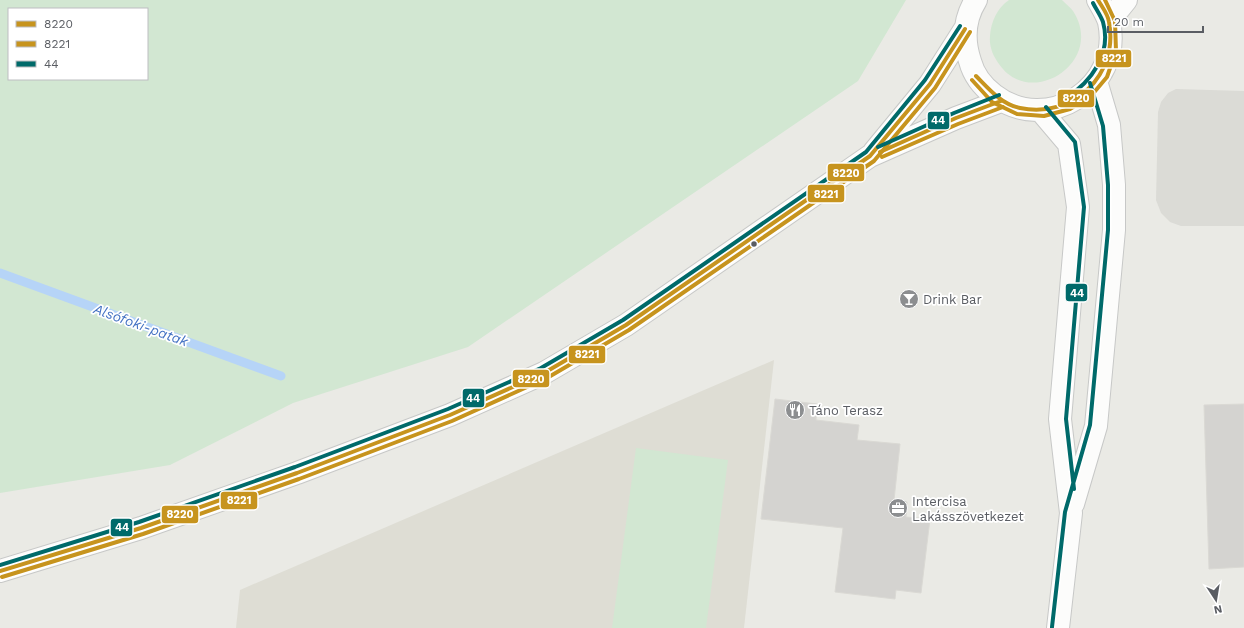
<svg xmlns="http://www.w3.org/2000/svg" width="1244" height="628" font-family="'Work Sans',sans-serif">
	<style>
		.industrial { fill: #dbdbd6 }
		.education { fill: #deddd4 }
		.green { fill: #d2e7d2; fill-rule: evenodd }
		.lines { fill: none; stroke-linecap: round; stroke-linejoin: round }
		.stream { stroke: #b6d4f7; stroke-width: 9 }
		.building { fill: #d4d3d0; stroke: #dad9d4 }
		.secondary-casing { stroke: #c7c8c7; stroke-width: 24 }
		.secondary { stroke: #fcfcfb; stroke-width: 22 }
		.bus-1-casing { stroke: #fff; stroke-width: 7 }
		.bus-2-casing { stroke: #fff; stroke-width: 7 }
		.bus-3-casing { stroke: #fff; stroke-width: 7 }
		.bus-1 { stroke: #c7941e; stroke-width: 4 }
		.bus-2 { stroke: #c7941e; stroke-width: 4 }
		.bus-3 { stroke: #006a6a; stroke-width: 4 }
		.bus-dot { fill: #5a5d63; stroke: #fff; stroke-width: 1.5 }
		.labels { text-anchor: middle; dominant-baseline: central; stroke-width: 3.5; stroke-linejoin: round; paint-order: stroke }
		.poi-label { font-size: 13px; fill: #5a5d63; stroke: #fff; text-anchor: start }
		.water-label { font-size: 14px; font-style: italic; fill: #4371c3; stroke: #fff }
		.line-badge { stroke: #fff; stroke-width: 1.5 }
		.badge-label { font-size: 11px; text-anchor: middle; font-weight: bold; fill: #fff }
	</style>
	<rect width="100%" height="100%" fill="#eaeae5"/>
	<path class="industrial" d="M1176,89l68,2v135h-63l-11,-4 -9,-9 -5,-13 2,-88 3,-10 7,-9z"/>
	<path class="education" d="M774,360l-30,268h-508l4,-38z"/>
	<path class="green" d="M0,0h906l-48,81 -390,266 -175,56 -123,62 -170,28zM9,9h138v70h-138z
		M1009,0h53c3,3 8,7 11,11 33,51 -43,99 -74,53 -6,-8 -10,-17 -9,-28 1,-14 7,-28 19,-36z
		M636,448l92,12 -22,168h-94z"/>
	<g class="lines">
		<path class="stream" d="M0,273l281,103"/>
	</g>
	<path class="building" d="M775,399l42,5 -1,16 43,5 -2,15 43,4 -6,56 13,2 -1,15 24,2 -9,74 -25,-3 -1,9 -60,-7 8,-64 -82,-9z
		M1244,404v163l-35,2 -5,-164z"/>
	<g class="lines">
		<g class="secondary-casing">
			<path id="secondary" d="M976,0c-12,19 -13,40 -6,61 4,15 12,25 24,34 53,41 129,-8 115,-73 -2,-7 -7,-15 -11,-22
				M1109,21l17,-21
				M1041,111l28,33 9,63 -18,212 11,94 -13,115
				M874,152l56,-68 35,-55
				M1073,504l23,-78 18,-196v-45l-5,-60 -13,-44
				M0,571l141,-43 156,-55 153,-58 94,-42 82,-48 244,-169 86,-38 45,-17"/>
		</g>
		<use href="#secondary" class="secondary"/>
		<g class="bus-1-casing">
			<path id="bus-1" d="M976,76c13,13 25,28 44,32 53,11 99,-33 89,-86 -1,-8 -7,-15 -11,-22
				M880,152l76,-34 45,-17
				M0,571l141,-43 156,-55 153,-58 94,-42 82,-48 244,-169 60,-72 35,-55"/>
		</g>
		<g class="bus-2-casing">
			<path id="bus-2" d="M972,80l20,22 25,12 27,2 26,-7 21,-13 16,-19 9,-26 -1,-30 -10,-21
				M882,157l76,-33 45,-17
				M2,577l141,-43 156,-55 153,-58 95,-43 82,-48 245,-169 61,-73 35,-56"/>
		</g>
		<g class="bus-3-casing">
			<path id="bus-3" d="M1066,98c25,-16 46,-44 37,-76 -2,-6 -7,-13 -10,-19
				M1046,107l29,35 9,65 -18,212 8,70
				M878,147l76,-34 45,-18
				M0,565l139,-43 156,-55 153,-58 93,-41 82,-48 243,-168 59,-72 35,-54
				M1052,627l13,-115 25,-87 18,-195v-45l-5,-59 -13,-43"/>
		</g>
		<use href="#bus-1" class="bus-1"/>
		<use href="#bus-2" class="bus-2"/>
		<use href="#bus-3" class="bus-3"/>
	</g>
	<defs>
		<g id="bar-disc" transform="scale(1)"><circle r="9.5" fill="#8c8e90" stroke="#fff"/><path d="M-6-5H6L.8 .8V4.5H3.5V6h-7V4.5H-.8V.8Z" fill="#fff"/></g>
		<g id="restaurant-disc" transform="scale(1)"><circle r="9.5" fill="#8c8e90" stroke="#fff"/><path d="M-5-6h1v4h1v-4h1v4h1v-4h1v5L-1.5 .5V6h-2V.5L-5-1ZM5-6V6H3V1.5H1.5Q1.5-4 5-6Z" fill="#fff"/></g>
		<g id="office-disc" transform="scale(1)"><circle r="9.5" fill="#8c8e90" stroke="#fff"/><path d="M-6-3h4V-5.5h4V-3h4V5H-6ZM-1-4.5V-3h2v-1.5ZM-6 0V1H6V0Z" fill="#fff"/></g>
	</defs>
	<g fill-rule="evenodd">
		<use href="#bar-disc" x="909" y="299"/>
		<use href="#restaurant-disc" x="795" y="410"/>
		<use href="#office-disc" x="898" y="508"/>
	</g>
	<circle class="bus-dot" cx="754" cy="244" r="3.5"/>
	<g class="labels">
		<g class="poi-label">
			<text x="923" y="299">Drink Bar</text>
			<text x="809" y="410">Táno Terasz</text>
			<text x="912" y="501">Intercisa<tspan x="912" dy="15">Lakásszövetkezet</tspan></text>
		</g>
		<g class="water-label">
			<text transform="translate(141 325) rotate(20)">Alsófoki-patak</text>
		</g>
	</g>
	<g class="line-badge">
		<rect x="1095" y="49" width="37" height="19" rx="4" fill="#c7941e"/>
		<rect x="1057" y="89" width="38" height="19" rx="4" fill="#c7941e"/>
		<rect x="927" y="111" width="23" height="19" rx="4" fill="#006a6a"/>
		<rect x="827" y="163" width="38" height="19" rx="4" fill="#c7941e"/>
		<rect x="807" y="184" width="38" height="19" rx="4" fill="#c7941e"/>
		<rect x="1065" y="283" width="23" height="19" rx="4" fill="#006a6a"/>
		<rect x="568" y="345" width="38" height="19" rx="4" fill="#c7941e"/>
		<rect x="512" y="369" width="38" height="19" rx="4" fill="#c7941e"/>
		<rect x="462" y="388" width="23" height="20" rx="4" fill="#006a6a"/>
		<rect x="220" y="491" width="38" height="19" rx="4" fill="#c7941e"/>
		<rect x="161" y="505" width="38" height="19" rx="4" fill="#c7941e"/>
		<rect x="110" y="518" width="23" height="19" rx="4" fill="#006a6a"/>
	</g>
	<g class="badge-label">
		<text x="1114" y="62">8221</text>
		<text x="1076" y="102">8220</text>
		<text x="938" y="124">44</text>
		<text x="846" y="177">8220</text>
		<text x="826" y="198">8221</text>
		<text x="1077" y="297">44</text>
		<text x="587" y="358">8221</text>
		<text x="531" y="383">8220</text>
		<text x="473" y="402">44</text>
		<text x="239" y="504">8221</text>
		<text x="180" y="518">8220</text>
		<text x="122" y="531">44</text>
	</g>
	<rect x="8" y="8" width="140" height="72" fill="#ffffff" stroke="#bdbec1"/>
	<rect x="16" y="21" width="20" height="6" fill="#c7941e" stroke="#bdbec1"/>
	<text x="44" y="28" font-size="12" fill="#5a5d63">8220</text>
	<rect x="16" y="41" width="20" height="6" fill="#c7941e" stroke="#bdbec1"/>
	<text x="44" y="48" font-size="12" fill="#5a5d63">8221</text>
	<rect x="16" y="61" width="20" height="6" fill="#006a6a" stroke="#bdbec1"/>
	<text x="44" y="68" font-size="12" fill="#5a5d63">44</text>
	<g transform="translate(1216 600) rotate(168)" stroke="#ffffff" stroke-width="3" paint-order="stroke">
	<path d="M0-3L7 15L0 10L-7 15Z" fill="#5a5d63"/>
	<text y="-6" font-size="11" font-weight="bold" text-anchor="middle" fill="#5a5d63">N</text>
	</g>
	<path d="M1108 26v6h95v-6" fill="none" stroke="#5a5d63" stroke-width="2"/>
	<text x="1114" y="26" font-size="12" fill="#5a5d63" stroke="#ffffff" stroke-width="3" paint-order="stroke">20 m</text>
</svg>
